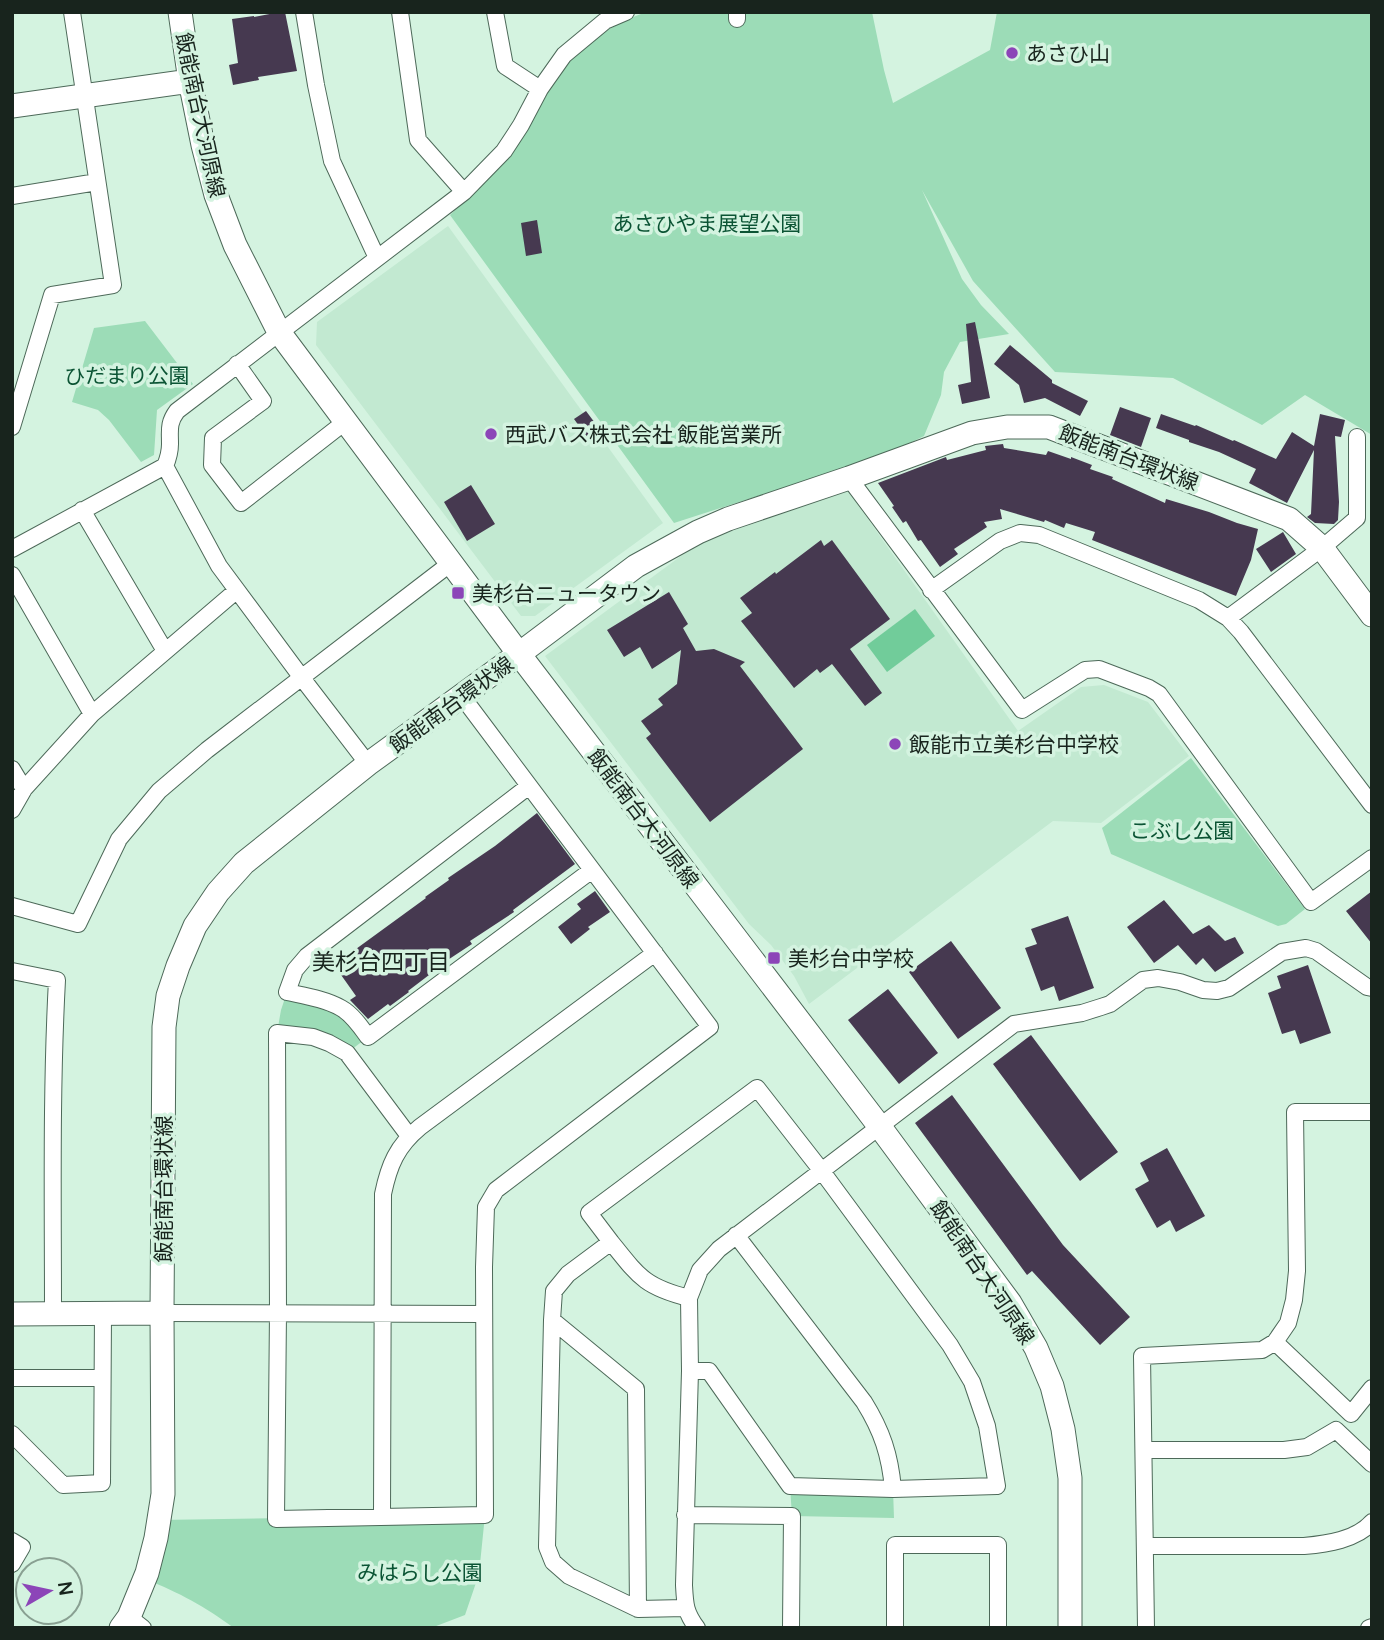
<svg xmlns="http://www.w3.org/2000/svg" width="1384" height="1640" font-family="Manrope,'Noto Sans JP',sans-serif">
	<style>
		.built { fill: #c2e9d1 }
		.green { fill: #9cdcb7 }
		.water { fill: #71cc9a }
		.building { fill: #463950 }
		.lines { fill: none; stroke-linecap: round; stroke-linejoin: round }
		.street-casing { stroke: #4d6959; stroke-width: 18 }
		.secondary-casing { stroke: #4d6959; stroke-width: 25 }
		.street { stroke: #fff; stroke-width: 16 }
		.secondary { stroke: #fff; stroke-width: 23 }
		.poi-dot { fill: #8c45b8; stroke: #d4f3e0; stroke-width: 2.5 }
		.labels { text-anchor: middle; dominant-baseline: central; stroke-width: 7; stroke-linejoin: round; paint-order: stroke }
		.poi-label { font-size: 21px; fill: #18241d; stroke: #d4f3e0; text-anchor: start }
		.street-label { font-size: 21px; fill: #18241d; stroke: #d4f3e0 }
		.park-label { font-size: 21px; fill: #0b5434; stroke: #d4f3e0 }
		.neighbourhood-label { font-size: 23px; fill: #18241d; stroke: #d4f3e0 }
	</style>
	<rect width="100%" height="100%" fill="#d4f3e0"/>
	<path class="built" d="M448,226l215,297 -128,93h-14l-205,-271 1,-23z
		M848,491l170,240 63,-44 23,-2 44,17 41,54 -88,67 -48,-2 -244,183 -15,-28 -23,-31 -22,-21 -204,-268 155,-114z"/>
	<path class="green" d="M646,12h226l12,58 9,33 97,-53 7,-38h375v423l-67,-40 -43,30 -89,-47 -118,-6 -82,-91 -51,-91 40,89 19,26 28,29 -49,8 -16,30 -3,23 -17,41 -36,18 -214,69 -224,-308 45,-44 70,-106c23,-25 50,-42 81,-53z
		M145,321l48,63 -36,26 -3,45 -13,7 -32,-42 -11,-10 -26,-8 22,-74z
		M1191,758l114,151 -19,15 -8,2 -167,-72 -9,-26z
		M287,992l29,7 52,38 -21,16 -70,-20 4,-23z
		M790,1486l103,3 1,29 -102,-2z
		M485,1515l-6,59 -14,41 -34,13h-197c-30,-22 -54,-35 -89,-49l14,-59z"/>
	<path class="water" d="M915,609l20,27 -48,36 -20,-27z"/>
	<path class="building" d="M280,12h5l12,59 -39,6 1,3 -26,5 -4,-20 9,-2 -6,-44 22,-3v1z
		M537,220l5,33 -16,3 -5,-33z
		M975,322l15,76 -28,6 -4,-19 13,-3 -5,-58z
		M1010,345l42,35v3l36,18 -8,15 -35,-18 -21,5 -5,-18 -25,-21z
		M1120,407l31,11 -10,29 -31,-12z
		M586,411l18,24 -12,9 -18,-25z
		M1161,414l34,12 1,-1 37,16 1,-1 42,19 16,-27 22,14 6,-32 25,6 -4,17 -6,-1 4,66 -1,18 -4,4 -19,-1 -8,-6 4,-3 3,-64 -27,53 -38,-20 7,-14 -37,-17 -30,-10v-2l-33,-12z
		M1003,444l1,4 42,7 2,-4 23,8v-2l21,8 -2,4 23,8 -1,2 53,24 1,-4 43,13 28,11 21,6 -7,31 -15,36 -144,-56 3,-8 -29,-9 -2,5 -19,-8 -1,2 -44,-13 2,10 -18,3 3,5 -33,22 4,5 -18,13 -19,-27 -3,1 -12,-20 -3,2 -11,-16 2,-1 -16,-23 68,-26 1,3 39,-10 -1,-4z
		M471,485l24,39 -28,17 -23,-39z
		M1283,532l13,22 -25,18 -15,-23z
		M821,540l3,6 8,-6 58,79 -40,30 32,44 -17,13 -33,-42 -12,9 -3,-4 -23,19 -53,-67 11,-8 -12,-15 35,-26 1,2z
		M669,592l19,32 -5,4 13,23 18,-2 31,13 -5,4 63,83 -93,73 -64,-84 5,-4 -10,-13 22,-16 -5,-6 19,-15 4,-34 -29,19 -12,-22 -16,10 -17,-27z
		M537,813l38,51 -62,46 1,2 -44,29 2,3 -44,29 1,2 -21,16 1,1 -19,14 -2,-2 -20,15 -18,-19 6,-4 -22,-31 92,-67 -1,-1 24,-17 -1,-2 47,-32z
		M595,891l15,21 -22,15 2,2 -19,15 -13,-17 23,-18 -4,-5z
		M1372,891v53l-26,-33z
		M1164,900l29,34 16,-9 16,16 10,-4 9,16 -29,19 -12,-14 -7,7 -18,-20 -24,18 -27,-36z
		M1068,916l26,72 -35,13 -5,-15 -13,5 -16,-43 12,-4 -6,-15z
		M951,941l50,67 -43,31 -49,-67z
		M1308,965l23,68 -31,11 -5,-14 -13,4 -14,-41 13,-5 -4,-12z
		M888,989l50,64 -39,31 -51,-64z
		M1031,1035l87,117 -38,29 -87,-117z
		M952,1095l111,150 67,72 -30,28 -68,-74 -5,4 -112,-152z
		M1167,1148l38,68 -29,16 -6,-12 -13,8 -22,-39 14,-8 -9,-18z"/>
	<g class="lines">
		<g class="street-casing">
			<path id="street" d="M304,12l12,73 16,76 45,97
				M400,12l18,128 46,52
				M495,12l10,54 35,23
				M737,12v7
				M12,196l85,-14
				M237,364l26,37 -50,37 -1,27 29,38 104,-81
				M12,427l40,-132 61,-10 -41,-273
				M849,478l173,232 63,-40 14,-1 50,19 10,6 152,208 61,-44
				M82,510l83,141
				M12,549l153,-83
				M12,575l80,139
				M931,590l69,-49 20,-8 19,2 160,65 29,18 13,14 131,173
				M1228,618l94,-70 35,-30v-81
				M368,764l-66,-86 -83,-112 -54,-100c3,-7 5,-14 5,-22 0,-14 -2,-21 7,-33l287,-219 40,-41 17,-26 19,-36 24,-34 41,-34 21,-9
				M12,769l12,20
				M529,786l-222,170 -12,14 -8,22c18,4 38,7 54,16 11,6 20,19 27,29l224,-167
				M12,810l12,-21 68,-75 144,-123
				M12,906l66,18 41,-85 40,-48 48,-41 244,-187
				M12,971l45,9c-6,111 -4,222 -4,333
				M409,1136l-62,-83 -18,-10 -16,-6 -36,-4 1,279 -2,207 209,-4 -1,-248 2,-60 10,-17 214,-163 -249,-332
				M736,1235l128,167c18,29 26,53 29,87
				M611,1242c28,35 34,45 78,56
				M162,1313l322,1
				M552,1320l84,69 2,220
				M1275,1342l13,-19 6,-23 3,-29 -2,-159h77
				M12,1378h90
				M12,1434l51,51 39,-2 1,-170
				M1144,1450h140l23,-3 29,-17 36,34
				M685,1515l107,1 -1,112
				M382,1517l1,-323c6,-29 14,-48 37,-67l235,-174
				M12,1541l10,6 -10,17
				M1145,1546h159c23,-2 52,-6 68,-24
				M685,1608l-47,1 -69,-33 -16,-14 -6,-15 5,-227 2,-29 14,-17 43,-32 -22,-29 168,-125 64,82 129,175 22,37 15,44 10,60 -104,3 -103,-3 -81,-115h-19
				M129,1617l14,11
				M697,1628c-12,-16 -12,-24 -13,-43l6,-214 -1,-73 11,-28 19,-21 295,-225 68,-11 19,-6 9,-3 33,-24 15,-2 22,4 23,8 14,1 12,-3 53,-36 24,-4 10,3 51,36 5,1
				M895,1628v-83h103v83
				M1146,1628l-4,-272 120,-6 13,-8 76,72 21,-26
				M1369,1628l3,-1"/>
		</g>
		<g class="secondary-casing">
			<path id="secondary" d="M180,12l10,69 13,64 13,50 19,50 44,87 240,322 361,473 130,176 26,45 16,38 11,43 7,49v150
				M12,106l178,-25
				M12,1314l150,-1
				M121,1628l8,-11 18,-44 9,-35 7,-44 -1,-181 2,-286 4,-31 10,-30 17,-40 23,-34 26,-29 124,-99 151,-110 117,-88 62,-34 30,-13 121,-41 123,-45 35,-6h42l240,92 33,29 50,67"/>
		</g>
		<use href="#street" class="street"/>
		<use href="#secondary" class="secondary"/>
	</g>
	<g class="poi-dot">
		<circle cx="1012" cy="53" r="7"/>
		<circle cx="491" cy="434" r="7"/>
		<rect x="451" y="586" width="14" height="14" rx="3.5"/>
		<circle cx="895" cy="744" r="7"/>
		<rect x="767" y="951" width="14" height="14" rx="3.5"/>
	</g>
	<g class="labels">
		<g class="poi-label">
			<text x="1026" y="53">あさひ山</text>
			<text x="505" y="434">西武バス株式会社 飯能営業所</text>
			<text x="472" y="593">美杉台ニュータウン</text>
			<text x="909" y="744">飯能市立美杉台中学校</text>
			<text x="788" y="958">美杉台中学校</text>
		</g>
		<g class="street-label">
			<text transform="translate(201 115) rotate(78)">飯能南台大河原線</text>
			<text transform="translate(1129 457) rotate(21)">飯能南台環状線</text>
			<text transform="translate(451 704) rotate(-36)">飯能南台環状線</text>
			<text transform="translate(644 818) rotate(53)">飯能南台大河原線</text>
			<text transform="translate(163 1189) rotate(-90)">飯能南台環状線</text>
			<text transform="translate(983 1272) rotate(56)">飯能南台大河原線</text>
		</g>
		<g class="park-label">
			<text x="707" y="223">あさひやま展望公園</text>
			<text x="127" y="375">ひだまり公園</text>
			<text x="1182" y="830">こぶし公園</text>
			<text x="420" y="1572">みはらし公園</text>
		</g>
		<g class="neighbourhood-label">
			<text x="381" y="961">美杉台四丁目</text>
		</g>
	</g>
	<rect width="1384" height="1640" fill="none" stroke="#18241d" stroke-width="28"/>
	<g transform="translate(49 1591) rotate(81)"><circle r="33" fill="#d4f3e0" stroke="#89a092" stroke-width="2"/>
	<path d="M0-5L12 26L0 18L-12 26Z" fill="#8c45b8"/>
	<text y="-10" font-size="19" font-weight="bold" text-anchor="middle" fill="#18241d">N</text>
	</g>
</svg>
